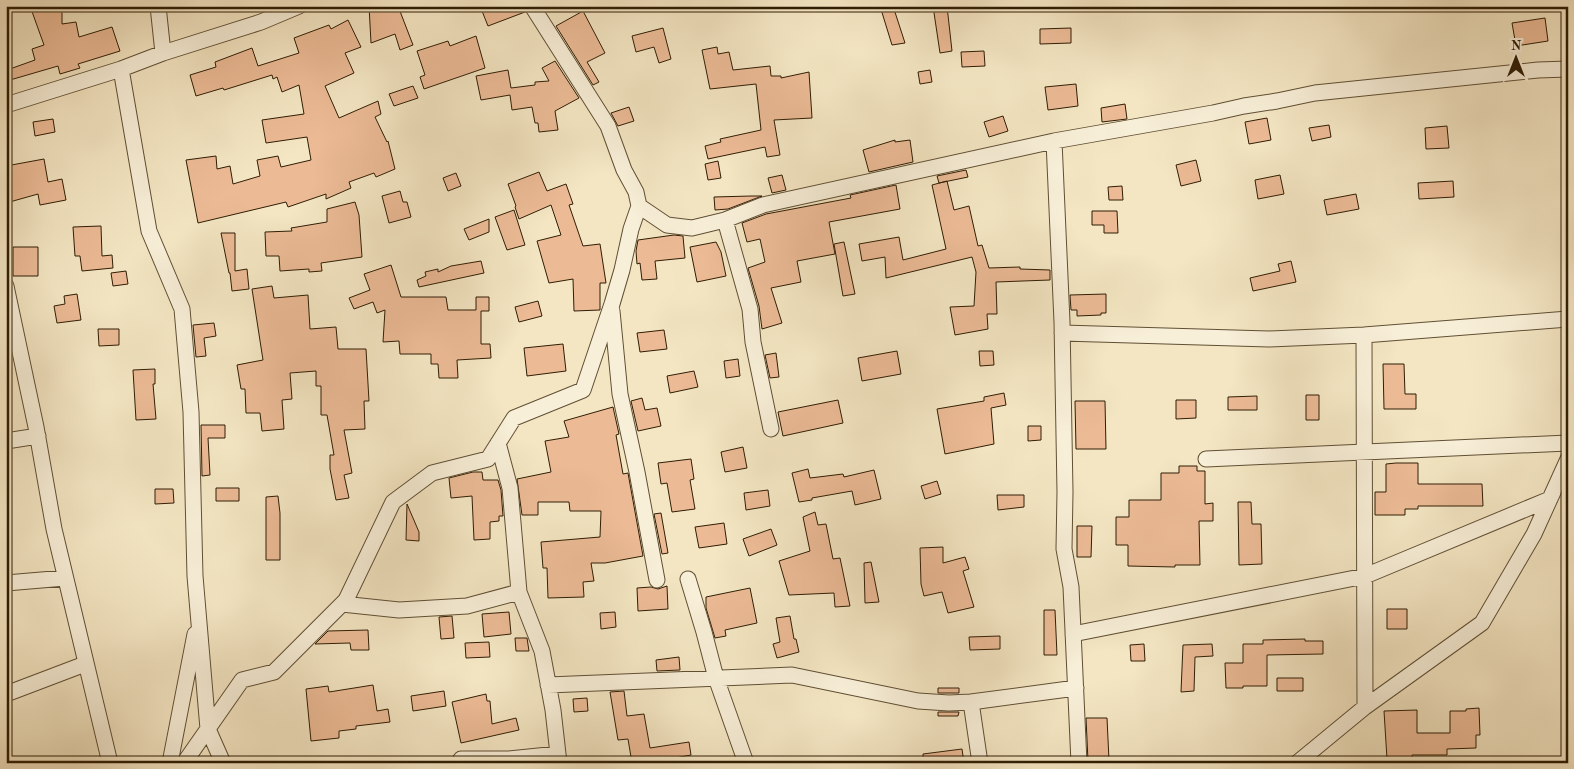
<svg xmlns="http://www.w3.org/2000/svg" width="1574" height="769" font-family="'Old Standard TT',serif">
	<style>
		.building { fill: #ecbb96; stroke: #2f1d04 }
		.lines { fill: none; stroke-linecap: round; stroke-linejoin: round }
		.minor-casing { stroke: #604f34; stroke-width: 17 }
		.minor { stroke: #f8efd8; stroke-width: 15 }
	</style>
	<rect width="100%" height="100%" fill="#f4e6c3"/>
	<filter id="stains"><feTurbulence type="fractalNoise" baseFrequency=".004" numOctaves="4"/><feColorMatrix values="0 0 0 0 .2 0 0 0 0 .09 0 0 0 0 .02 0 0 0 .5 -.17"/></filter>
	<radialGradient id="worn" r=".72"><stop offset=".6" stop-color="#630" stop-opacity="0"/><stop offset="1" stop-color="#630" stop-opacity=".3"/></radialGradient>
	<path class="building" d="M30,6h32v18l14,-2 3,15 33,-10 8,24 -42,13 2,4 -20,6 -2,-8 -48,14 -3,-10 28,-10 -3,-11 12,-4z
		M369,6h29l15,39 -13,5 -5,-16 -24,9z
		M480,6h43l2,6 -37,14z
		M880,6h13l12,37 -13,2z
		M933,6h14l5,45 -12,2z
		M583,11l22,42 -18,9 12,20 -6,3 -37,-59z
		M1545,18l3,23 -32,5 -4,-23z
		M348,20l13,27 -16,6 9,20 -29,13 14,32 39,-17 3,13 -6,3 12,25 1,-1 7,28 -19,8 -2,-4 -25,9 2,6 -25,11v-5l-38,13 -2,-5 -88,21 -12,-63 30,-4 1,13 13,-3 3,18 27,-8 -3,-16 21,-4 3,11 30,-7 -4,-23 -41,6 -4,-23 42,-6 -5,-29 -17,7 -5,-15 -4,2 -1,-4 -48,15 -1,-2 -27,8 -6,-21 26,-8 -1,-5 37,-14 6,18 41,-13 -5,-15 35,-13 2,4z
		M663,28l8,31 -12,4 -5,-16 -18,5 -4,-16z
		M1071,28v15l-31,1v-15z
		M476,36l9,32 -61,21 -4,-12 5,-2 -8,-24 31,-10 2,5z
		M717,47l1,7 11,-2 4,18 37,-4 1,10h10v2l28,-6 3,46 -38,2 6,35 -13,2 -2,-10 -57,12 -3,-13 16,-4 -1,-3 41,-9 -5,-46 -46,5 -8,-39z
		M984,51l1,15 -23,1 -1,-15z
		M555,61l24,37 -24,13 3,19 -19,2 -1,-9h-3l-3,-16 -20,3 -2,-15 -29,5 -5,-24 32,-6 3,18 24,-3v-3l14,-1 -7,-13z
		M930,70l2,12 -12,2 -2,-12z
		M1076,84l2,22 -30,4 -3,-23z
		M413,86l5,12 -24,8 -5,-12z
		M1125,104l2,15 -25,3 -1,-14z
		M629,107l5,14 -16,5 -7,-13z
		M1003,116l5,15 -19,6 -5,-15z
		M1267,118l4,22 -22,4 -4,-22z
		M53,119l2,13 -20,4 -2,-14z
		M1329,125l2,12 -19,4 -3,-13z
		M1447,126l2,22 -23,1 -1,-21z
		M895,140v2l15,-2 3,22 -44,10 -6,-22z
		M44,159l4,23 14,-3 4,21 -26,5 -2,-11 -32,9v-37z
		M1196,160l5,21 -20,5 -5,-21z
		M718,161l3,17 -13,2 -3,-16z
		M966,170l2,7 -29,6 -2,-7z
		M539,172l8,19 19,-7 7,20 -4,1 14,41 17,-2 6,39h-6v27l-26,1 -1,-32 -24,4 -12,-42 24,-6 -10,-30 -32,14 -4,-12 1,-1 -8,-22z
		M456,173l5,13 -13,5 -5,-13z
		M782,175l4,15 -14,3 -4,-15z
		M1280,175l4,19 -26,5 -3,-19z
		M947,181l7,29 15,-4 9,40 4,-1 7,23 31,-1v2l30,1v10l-54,2 1,32h-10l1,15 -33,6 -5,-28 24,-1 2,-34 -4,-15 -86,21 -1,-21 -23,4 -3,-17 40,-7 4,23 43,-11 -14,-64z
		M1453,181l1,16 -35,2 -1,-16z
		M896,185l4,24 -71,13 6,32 -38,7 4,21 -30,6 11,35 -20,6 -3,-23 -11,-38 17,-6 -5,-23 -13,3 -5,-19 24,-9 85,-16 -1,-3z
		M1122,186l1,14h-14l-1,-13z
		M400,191l3,11h4l4,15 -22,6 -7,-27z
		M1356,194l3,15 -32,6 -3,-15z
		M751,196h11l-34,13 -13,1 -1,-13z
		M355,202l4,13 3,42 -41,6 1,8 -13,1v-3l-29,2 -1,-15h-13l-1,-24 27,-1 -1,-3 36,-6v-13z
		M514,210l11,35 -18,5 -12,-33z
		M1092,211h25l1,22h-14v-8h-12z
		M489,219v13l-20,8 -5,-11z
		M101,226l1,30 10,-1 1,13 -31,3 -2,-15h-5l-2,-29z
		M221,233h14v38l12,-2 2,20 -17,2 -2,-18h-1z
		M674,235l9,1 2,22 -30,3 2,18 -15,1 -2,-17 -3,1 -1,-13 2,-11z
		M716,242l5,10 5,24 -29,6 -7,-35z
		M844,242l11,52 -12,2 -9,-52z
		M13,247h25v29h-25z
		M481,261l3,12 -65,14 -2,-7 9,-4 -1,-4 13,-3v3l13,-6z
		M1291,261l5,21 -43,9 -3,-13 30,-7 -2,-7z
		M391,265l10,32h45l2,13h28v-13h13v14h-8v33h9l1,14 -34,2 1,18h-19l-1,-14h-7v-10h-31l-1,-13 -16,1 2,-32 -8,3 -4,-11 -19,7 -5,-11 21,-8 -6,-16z
		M126,271l2,13 -15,2 -2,-13z
		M272,286l2,12 34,-3 2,34 26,-2 2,22h28l3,52h-5l1,28 -21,1 8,43 -8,2 5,23 -13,2 -6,-31v-14h4l-7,-40h-6v-29h-5v-15l-26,2 2,26 -10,1 2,29 -22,2 -2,-18h-14l-1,-24h-4l-4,-24 26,-5 -11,-71z
		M77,294l4,26 -24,3 -3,-17 11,-2 -1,-8z
		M1106,294v19h-5v2l-24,1v-6h-6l-1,-15z
		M538,301l4,15 -23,6 -4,-15z
		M214,323l2,13 -12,2 2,18 -10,1 -3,-32z
		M98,329h21v16l-20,1z
		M664,330l3,19 -27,3 -3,-19z
		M563,344l3,27 -39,5 -3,-28z
		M897,351l4,23 -39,7 -4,-23z
		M979,351h14l1,14 -14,1z
		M776,353l3,24 -9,1 -5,-23z
		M738,359l2,17 -14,2 -2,-17z
		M1383,364h21l1,30h11v15h-32z
		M155,369v15h-2l3,35 -20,1 -3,-50z
		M694,371l4,16 -28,6 -3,-17z
		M1004,393l2,12 -15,3 3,36 -49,10 -8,-45 47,-8v-4z
		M1306,395h13v25h-13z
		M1257,396v14h-29v-13z
		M642,398l3,12 12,-2 4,18 -23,5 -7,-30z
		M838,400l5,23 -60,13 -5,-24z
		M1176,400h20v18l-20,1z
		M1075,401h30l1,48h-30z
		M613,407l6,27 -3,1 7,39 5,-1 15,83 -38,7h-14l3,18 -11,1 1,15 -36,1 -1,-30h-4l-2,-26 59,-5 1,-26h-31l-1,-9h-31v13h-16l-5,-36 34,-7 -6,-31 24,-4 -5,-16z
		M201,425h24v13h-17l2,37 -8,1z
		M1028,426h13v14l-13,1z
		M743,447l4,21 -22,4 -4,-20z
		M691,459l3,20 -4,1 5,29 -23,3 -5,-29 -6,1 -3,-21z
		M1396,463h22v21h64l1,22h-65v3h-13v6h-30v-23h11v-28z
		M1179,466h18v5h8v33l8,-1v18h-14l1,44h-25v2l-47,-1v-21h-12v-28h13v-17h32v-27h18z
		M808,469l2,9 33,-4 1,3 30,-7 7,29 -26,6 -3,-14 -40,7v2l-13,2 -7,-29z
		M473,472h9l1,8h15l3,10 2,26h-4v5l-9,1v17l-16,1 -2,-44 -21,2 -2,-20z
		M937,481l4,13 -16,5 -4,-13z
		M216,488h23v13h-23z
		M155,489h18l1,14 -19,1z
		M768,490l2,16 -24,4 -2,-17z
		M997,495h27v12l-26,3z
		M278,496l2,17v47h-14v-63z
		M1238,502h13l1,22h9l1,40 -23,1z
		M407,504l12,28v9l-13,-1z
		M815,512l3,13 8,-1 7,35 7,-1 10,48 -15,1 -1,-14 -45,2 -10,-34 31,-10 -7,-34z
		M661,513l7,40 -6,1 -8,-40z
		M724,523l3,21 -28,4 -4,-21z
		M1077,526h15l-1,31h-14z
		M771,529l6,16 -28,11 -6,-17z
		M943,547v16l22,-6 4,12 -6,2 11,36 -26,6 -6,-21 -18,4 -3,-12 -1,-36z
		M871,562l8,40 -14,1 -1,-40z
		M667,586l1,23 -30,2 -1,-23 14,-1 7,2z
		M750,588l7,35 -32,7 1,6 -11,2 -9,-30v-11z
		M1387,609h20v20h-20z
		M1044,610h11l2,45h-13z
		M509,612l2,22 -27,3 -2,-23z
		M615,612l1,15 -15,2 -1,-16z
		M452,616l2,22 -13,1 -2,-22z
		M790,616l4,23h2l3,13 -22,6 -4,-14 7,-2 -4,-24z
		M368,630l1,20h-18l-1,-7 -35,1 13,-13z
		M1000,636v13l-30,1 -1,-13z
		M515,638h12l2,13h-13z
		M1305,639v2h18v13l-56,1v31h-24v2h-17l-1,-25h18v-19h20v-4z
		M489,642l1,15 -24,1 -1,-15z
		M1144,644l1,17h-14l-1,-16z
		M1212,644l1,12 -18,1 -1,34 -13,1 2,-47z
		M679,657l1,13 -23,1 -1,-11z
		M1277,678h26v13h-26z
		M373,685l4,26 11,-2 2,13 -34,4v3l-17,2v7l-28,3 -5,-52 22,-3 1,6z
		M938,688h21v5h-21z
		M444,691l2,15 -33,5 -2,-15z
		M624,691l3,25 17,-2 6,34 39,-6 2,13 -42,8h-17l-4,-24 -10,1 -8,-48z
		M486,694l1,7h3l2,23 24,-6 3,12 -58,13 -9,-41z
		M587,698l1,13 -14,1 -1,-13z
		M1479,708l1,27h-4v13l-29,1v6h-35v3l-25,1 -3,-48 33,-1v23h33v-22h16v-2z
		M938,712h21l-1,4h-20z
		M1086,718h21l2,42 -21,1z
		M962,749l2,14h-41v-9z"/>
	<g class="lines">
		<g class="minor-casing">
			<path id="minor" d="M158,6l5,47
				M121,69l28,162 33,78 9,103 4,164 13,153 15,34
				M6,105l115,-36 42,-16 98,-31 38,-16
				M1054,141l8,181 3,170 -1,57 7,38 8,176
				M639,206l28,19 25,3 33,-8 38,-15 291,-64 159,-28 31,-7 33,-5 38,-8 223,-23 30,-1
				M725,220l25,89 3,33 18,87
				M6,286l30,141 18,102 56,234
				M612,311l8,83 17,78 20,108
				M1062,333l207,6 95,-4 204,-16
				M1364,335l1,372
				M6,441l32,-5
				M1206,459l362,-16
				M688,579l16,53 12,46 30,85
				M6,583l59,-5
				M519,592l23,59 11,59 6,53
				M342,604l57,6 68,-4 52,-14 -9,-104 -12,-45
				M1073,634l292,-58 185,-77
				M548,685l244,-10 126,26 31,2 22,-1 105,-14
				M6,694l79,-30
				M971,702l9,61
				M461,759h48l49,-5
				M170,763l25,-129
				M184,763l58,-83 32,-8 72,-72 47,-98 39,-29 56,-14 26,-41 69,-28 29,-86 10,-34 9,-41 8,-23 -3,-14 -12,-22 -16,-44 -76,-120
				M1297,763l68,-56 117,-84 52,-89 34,-75"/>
		</g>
		<use href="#minor" class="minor"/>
	</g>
	<rect width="1574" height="769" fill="none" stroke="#f4e6c3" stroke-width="25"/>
	<rect x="8" y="8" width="1559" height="754" fill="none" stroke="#2f1d04" stroke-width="2.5"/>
	<rect x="12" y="12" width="1549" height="744" fill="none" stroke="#2f1d04"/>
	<g transform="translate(1516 58)" stroke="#f8efd8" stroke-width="4" paint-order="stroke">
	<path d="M0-4L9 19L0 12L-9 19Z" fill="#2f1d04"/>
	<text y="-8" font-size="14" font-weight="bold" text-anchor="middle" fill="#2f1d04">N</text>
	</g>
	<rect width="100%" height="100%" filter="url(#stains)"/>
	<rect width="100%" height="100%" fill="url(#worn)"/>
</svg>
